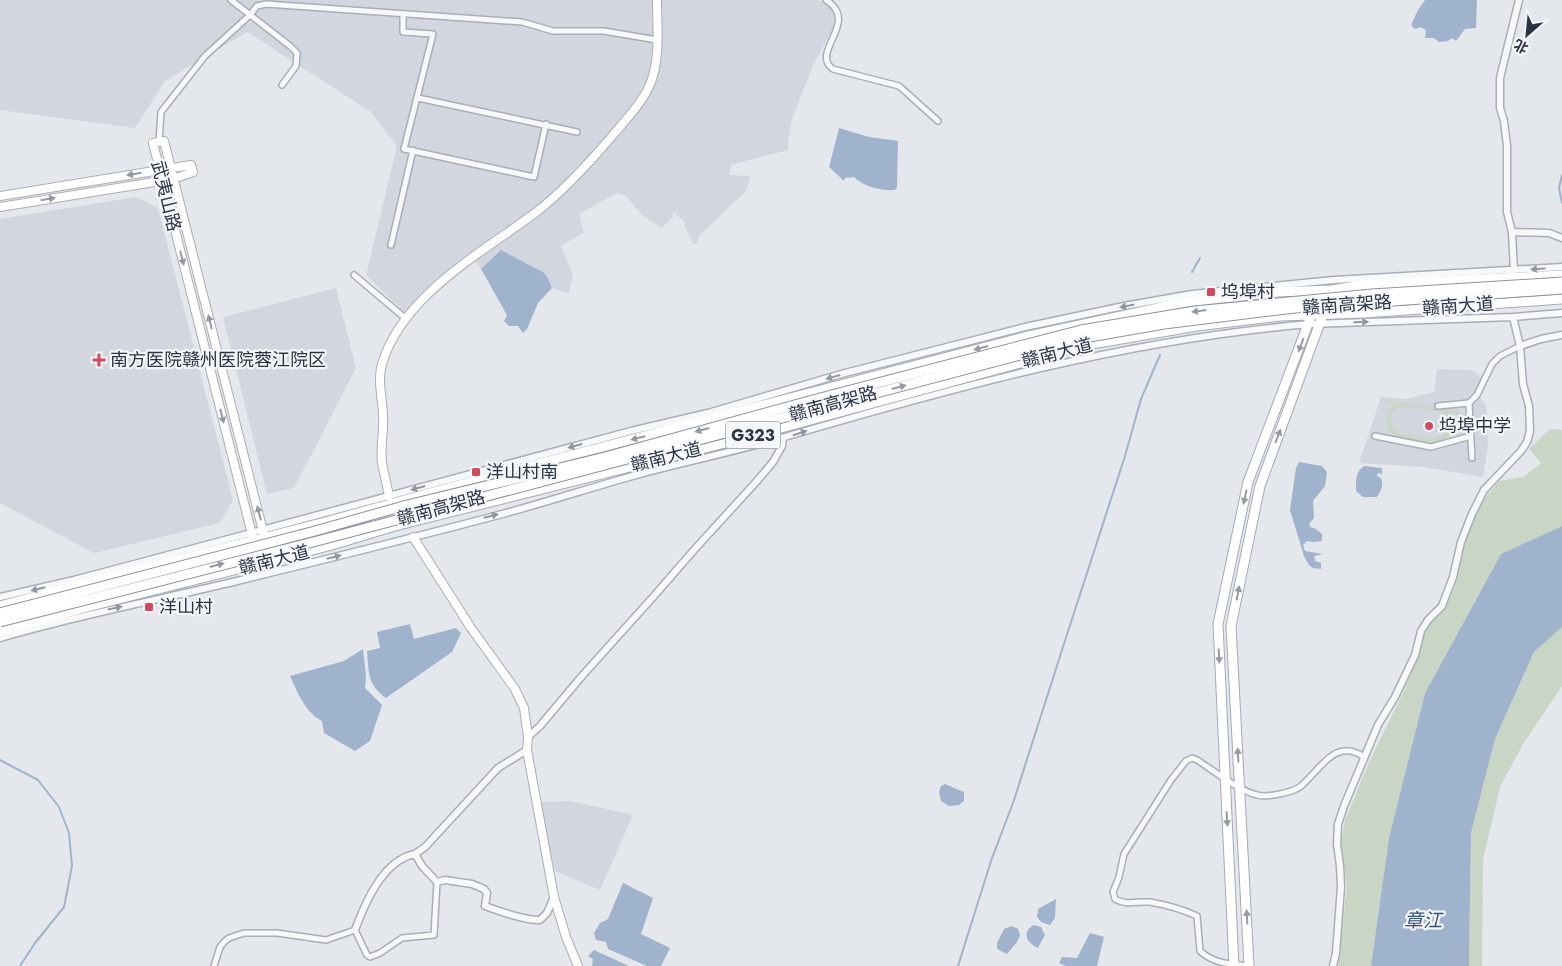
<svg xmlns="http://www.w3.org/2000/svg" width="1562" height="966" font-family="Jost,'Noto Sans SC',sans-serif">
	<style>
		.built { fill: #d2d6de }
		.green { fill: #c9d6c5; fill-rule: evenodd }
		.water { fill: #9fb4cc }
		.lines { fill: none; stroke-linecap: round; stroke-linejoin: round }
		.stream { stroke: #9fb4cc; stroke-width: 2 }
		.minor-casing { stroke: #a9aeb7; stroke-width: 8 }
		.tertiary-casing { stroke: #a9aeb7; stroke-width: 9 }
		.secondary-casing { stroke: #a9aeb7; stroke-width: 10 }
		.primary-casing { stroke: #a3abb8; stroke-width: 11 }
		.minor { stroke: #f7f8fa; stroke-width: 5 }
		.tertiary { stroke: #f7f8fa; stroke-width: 6 }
		.secondary { stroke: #fff; stroke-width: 8 }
		.primary { stroke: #fff; stroke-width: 9 }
		.trunk-bridge-casing { stroke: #8b94a3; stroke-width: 11; stroke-linecap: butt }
		.trunk-bridge { stroke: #fff; stroke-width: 9 }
		.oneway { fill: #959aa2 }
		.oneway2 { fill: #9196a0 }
		.poi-dot { fill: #d1495b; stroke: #f4f6f9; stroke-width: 2 }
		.labels { text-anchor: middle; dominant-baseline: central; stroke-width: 4.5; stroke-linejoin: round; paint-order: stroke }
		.shield { fill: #f4f6f9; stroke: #676e7b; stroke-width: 1 }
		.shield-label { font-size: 16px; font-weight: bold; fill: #2b3445 }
		.street-label { font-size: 18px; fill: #2b3445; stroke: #f4f6f9 }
		.poi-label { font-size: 18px; fill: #2b3445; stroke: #f4f6f9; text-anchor: start }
		.water-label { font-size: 19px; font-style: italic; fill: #34527a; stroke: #f4f6f9 }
	</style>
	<rect width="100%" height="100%" fill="#e4e7ec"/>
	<path class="built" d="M0,0h818l10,5 9,11 -3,11 -19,34 -23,58 -4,23v8l-57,15 -2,10 21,1 -3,14 -48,46 -2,8h-4l-8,-17v-5l-12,-10v4l-11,12 -19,-12 -17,-20 -9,-3 -38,21 5,18 -23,14 12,29 -4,18 -17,-5 -4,-10 -11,-10 -36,-18 -20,19 -7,-9 -65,57 -43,-42 31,-129 -26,-34 -124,-80 -82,49 -30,47 -135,-18z
		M136,197l22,11 75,292 -13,23 -126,30 -94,-50v-284z
		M336,288l20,80 -62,120 -27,6 -44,-177z
		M1437,369l34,1 11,6 -6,17 10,12 2,42 -5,30 -59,-10 -65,-4 22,-66 24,2 29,-7z
		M570,801l63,14 -33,75 -45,-19 -17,-69z"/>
	<path class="green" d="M1385,401l74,10v3l-9,-1c6,14 0,31 -17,31 -6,0 -11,-2 -16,-3 -6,-1 -13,-2 -19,-4 -15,-6 -14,-23 -4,-32l-9,-2zM1401,406l41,6 6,10c-1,19 -17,17 -31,15 -7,-2 -14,-2 -20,-5 -9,-9 -8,-21 4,-26z
		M1550,429l12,1v96l-61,28 -76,139 -36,145 -18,128h-33l9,-80 -7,-40 5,-26 25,-60 34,-69 16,-41 4,-15 8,-13 14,-14 9,-23 8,-39 5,-14 14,-31 17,-20 24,-4 18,-14 -12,-14z
		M1562,627v59l-39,58 -23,43 -17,72 -1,107h-13l2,-133 24,-94 39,-87z"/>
	<path class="water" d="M1425,0h52l-1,28 -11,1 -9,12 -4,-3 -4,3 -9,1 -5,-4h-9l1,-8 -5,-3 -6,2 -4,-4 7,-15z
		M839,128l30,9 29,4 -1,46 -2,3c-14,1 -31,-3 -41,-13l-9,1 -1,3 -15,-14z
		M501,250l42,22 5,6 4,10 -14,15 -11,26 -4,4 -5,-7h-9l-5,-5 3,-6 -26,-46z
		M1299,462l23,4 5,6 -2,14 -12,15 1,17 -5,6 1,3 6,2 6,5v7l-9,1 -6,-1 -4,4 2,6 18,3 -9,2 1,5 6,2v6l-8,-1 -4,-3 -5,-9 -14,-46 6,-42z
		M1364,466l18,2v6l-4,-1 -1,3 4,2c3,8 0,12 -4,19h-14l-7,-6c0,-10 -1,-19 8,-25z
		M1562,526v101l-28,25 -39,87 -24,94 -2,133h-98l18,-128 36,-145 76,-139z
		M410,624l4,15 42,-11 5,5 -9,19 -66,46c-19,-14 -17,-25 -19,-47l13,-3 -3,-16z
		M363,649l3,27 -1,12 17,17 -12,36 -15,10 -31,-18 -2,-12c-17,-9 -24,-28 -32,-45l54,-15z
		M945,784l19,8v9l-5,4 -10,1 -8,-5 -2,-9 2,-6z
		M623,883l30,15 -12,36 29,14 -9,18h-14l-39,-17 -2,-7 -10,-2 -2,-7 6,-10 8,-4z
		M1056,899l-1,19 -5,7 -9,-3 -4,-5 1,-8z
		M1034,925l7,2 4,8 -7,13c-12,-6 -17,-16 -4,-23z
		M1012,926l6,3 2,7 -3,6 -10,12 -10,-5v-6l7,-14z
		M1090,933l14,4 -7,29h-31l-7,-3 3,-6 15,1z
		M594,950l35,16h-37l1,-7 -5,-3z"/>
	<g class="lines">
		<path class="stream" d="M1562,175l-3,13 3,15
			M1192,272l8,-14
			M0,760l38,20 21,27 10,26 3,33 -8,41 -29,36 -15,23
			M958,966l33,-105 23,-61 48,-150 63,-194 16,-57 19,-44"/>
		<g class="minor-casing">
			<path id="minor" d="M231,0l59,46 7,7 -1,13 -14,19
				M826,0c35,22 -17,52 7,69l66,17 39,35
				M403,14v18l30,2 -29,115 130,28 12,-53
				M418,98l159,34
				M159,141l2,-29 44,-56 45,-41 7,-9 9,-2 256,18 31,9h51l53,9
				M391,245l22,-95
				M354,275l51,43
				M1469,403l3,55
				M1438,406l31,-3 8,-8 15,-31 8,-8 20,-10
				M1375,436l56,11 40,-11
				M214,966l6,-19 5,-6 4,-3 15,-5h33l49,7 29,-10 12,25 3,2 10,-4 22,-15 32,-3 3,-53
				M1249,966c-18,-2 -35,-2 -49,-15l-3,-35c-15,-7 -30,-11 -47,-14 -13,-1 -23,4 -35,-3l-2,-7 6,-15 5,-23 47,-74 15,-19 6,-3 5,2c16,10 42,31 60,35 10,3 37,-3 44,-9 19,-16 34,-49 63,-29"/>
		</g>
		<g class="tertiary-casing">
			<path id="tertiary" d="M1512,232l37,1 13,5
				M1514,271l-2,-39 -5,-20v-66l-3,-25 -4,-13v-30l19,-78
				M1520,346l21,-7 21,-4
				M0,597l74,-17 147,-39 410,-110 77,-18 137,-40 180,-46 99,-21 68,-12 142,-14 228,-13
				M0,638c78,-23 158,-38 237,-57 90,-22 180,-44 269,-68 44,-12 87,-26 130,-38 51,-14 102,-24 152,-39 171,-50 343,-97 522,-112l203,-7 49,-4
				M528,737l12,-11 42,-50 72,-80 40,-46 63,-69 16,-19 9,-16 1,-8
				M527,750l-29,18 -73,79 -10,7 7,12 15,16 8,-2 27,4 12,5 3,4 -2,13c17,6 38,14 55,14l7,-7 7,-16
				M355,930c10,-27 28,-70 60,-76
				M1333,966l3,-13 5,-66 -1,-21 -3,-22 1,-20 6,-18 34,-81 17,-28 20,-42 6,-24 7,-11 14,-14 11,-29 8,-35 11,-28 12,-24 37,-39 6,-9 3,-11 -1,-25 -6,-22 -3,-38 -7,-29"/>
		</g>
		<g class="secondary-casing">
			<path id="secondary" d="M0,196l191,-31 2,7 -20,7 -173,28
				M389,496c-2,-11 -5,-22 -7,-33 -2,-15 2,-31 1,-46 0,-17 -6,-36 -1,-53 20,-68 99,-111 153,-151 29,-22 55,-51 78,-78 15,-18 34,-37 40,-59 7,-24 4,-52 4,-76
				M413,537l58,91 44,61 9,19 4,29 -1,13 27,147 12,40 12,29
				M259,562l-106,-419 11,-2 102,402"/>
		</g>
		<g class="primary-casing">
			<path id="primary" d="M0,606l325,-84 174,-48 525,-137 162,-35 92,-10 53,-2 32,-5 199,-10
				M0,631l95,-26 237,-60 63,-19 338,-85 353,-96 111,-19 83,-10 84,-3 198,-14
				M1234,966l-16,-342 30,-142 65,-171
				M1249,966l-18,-340 29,-140 65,-177"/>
		</g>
		<use href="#minor" class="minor"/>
		<use href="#tertiary" class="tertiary"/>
		<use href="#secondary" class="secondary"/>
		<use href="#primary" class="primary"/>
		<g class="trunk-bridge-casing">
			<path id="trunk-bridge" d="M0,613l315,-82 92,-26 198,-48 215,-59 261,-68 114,-19 177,-17 190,-12
				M0,622l321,-82 763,-202 80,-14 131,-16 267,-19"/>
		</g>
		<use href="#trunk-bridge" class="trunk-bridge"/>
	</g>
	<defs><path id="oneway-solid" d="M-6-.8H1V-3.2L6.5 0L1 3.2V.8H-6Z" transform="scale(1.25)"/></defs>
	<g class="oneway">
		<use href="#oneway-solid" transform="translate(134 174) rotate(171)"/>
		<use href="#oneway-solid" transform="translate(48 199) rotate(-9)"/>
		<use href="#oneway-solid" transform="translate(182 258) rotate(76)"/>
		<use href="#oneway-solid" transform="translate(1199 311) rotate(173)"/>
		<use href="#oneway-solid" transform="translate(210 322) rotate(-104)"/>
		<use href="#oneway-solid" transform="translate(1301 345) rotate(111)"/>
		<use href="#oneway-solid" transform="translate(981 348) rotate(165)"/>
		<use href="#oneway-solid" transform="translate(899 387) rotate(-15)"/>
		<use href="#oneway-solid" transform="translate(222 416) rotate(76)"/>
		<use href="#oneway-solid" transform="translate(702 430) rotate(165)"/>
		<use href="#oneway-solid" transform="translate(1278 436) rotate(-69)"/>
		<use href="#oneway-solid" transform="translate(638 438) rotate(166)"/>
		<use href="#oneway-solid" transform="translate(1245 497) rotate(102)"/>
		<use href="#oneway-solid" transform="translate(259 513) rotate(-104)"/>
		<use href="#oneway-solid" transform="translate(217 565) rotate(-15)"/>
		<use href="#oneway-solid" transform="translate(1238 593) rotate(-79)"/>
		<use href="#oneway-solid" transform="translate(1219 656) rotate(87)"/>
		<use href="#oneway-solid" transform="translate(1238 755) rotate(-93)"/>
		<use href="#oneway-solid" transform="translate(1227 819) rotate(87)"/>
		<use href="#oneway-solid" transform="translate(1247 917) rotate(-93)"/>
	</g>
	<g class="oneway2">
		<use href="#oneway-solid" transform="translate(1538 269) rotate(176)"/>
		<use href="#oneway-solid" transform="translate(1127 306) rotate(169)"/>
		<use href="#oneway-solid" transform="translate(1361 322) rotate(-2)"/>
		<use href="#oneway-solid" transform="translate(833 377) rotate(164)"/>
		<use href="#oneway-solid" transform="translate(800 433) rotate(-17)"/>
		<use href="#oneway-solid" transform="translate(575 446) rotate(165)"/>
		<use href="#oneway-solid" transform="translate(418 488) rotate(165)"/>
		<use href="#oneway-solid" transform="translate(491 516) rotate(-14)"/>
		<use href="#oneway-solid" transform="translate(334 557) rotate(-14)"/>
		<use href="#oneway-solid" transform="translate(38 589) rotate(167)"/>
		<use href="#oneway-solid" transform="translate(115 608) rotate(-12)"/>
	</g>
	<g class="poi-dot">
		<rect x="1206" y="287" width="10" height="10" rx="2.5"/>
		<path d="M96.5 352.5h5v5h5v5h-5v5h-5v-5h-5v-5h5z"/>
		<circle cx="1429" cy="426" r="5"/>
		<rect x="471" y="467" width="10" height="10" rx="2.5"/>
		<rect x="144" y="602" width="10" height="10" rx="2.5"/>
	</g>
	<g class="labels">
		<rect class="shield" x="725.5" y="421.5" width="55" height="27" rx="4"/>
		<g class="shield-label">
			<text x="753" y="435">G323</text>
		</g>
		<g class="street-label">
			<text transform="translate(166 196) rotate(76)">武夷山路</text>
			<text transform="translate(1347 305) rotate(-4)">赣南高架路</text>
			<text transform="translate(1458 306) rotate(-4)">赣南大道</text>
			<text transform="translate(1057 353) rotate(-14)">赣南大道</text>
			<text transform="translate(833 404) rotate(-15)">赣南高架路</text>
			<text transform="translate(666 457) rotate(-14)">赣南大道</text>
			<text transform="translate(441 508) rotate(-15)">赣南高架路</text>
			<text transform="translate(274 560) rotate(-14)">赣南大道</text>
		</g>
		<g class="poi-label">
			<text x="1221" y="292">坞埠村</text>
			<text x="110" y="360">南方医院赣州医院蓉江院区</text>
			<text x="1439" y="426">坞埠中学</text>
			<text x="486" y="472">洋山村南</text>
			<text x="159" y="607">洋山村</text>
		</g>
		<g class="water-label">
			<text x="1423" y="920">章江</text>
		</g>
	</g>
	<g transform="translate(1527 35) rotate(207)" stroke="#f4f6f9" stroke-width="4" paint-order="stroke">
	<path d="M0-4L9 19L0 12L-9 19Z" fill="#2b3445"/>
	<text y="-8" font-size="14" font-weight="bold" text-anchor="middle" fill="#2b3445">北</text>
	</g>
</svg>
